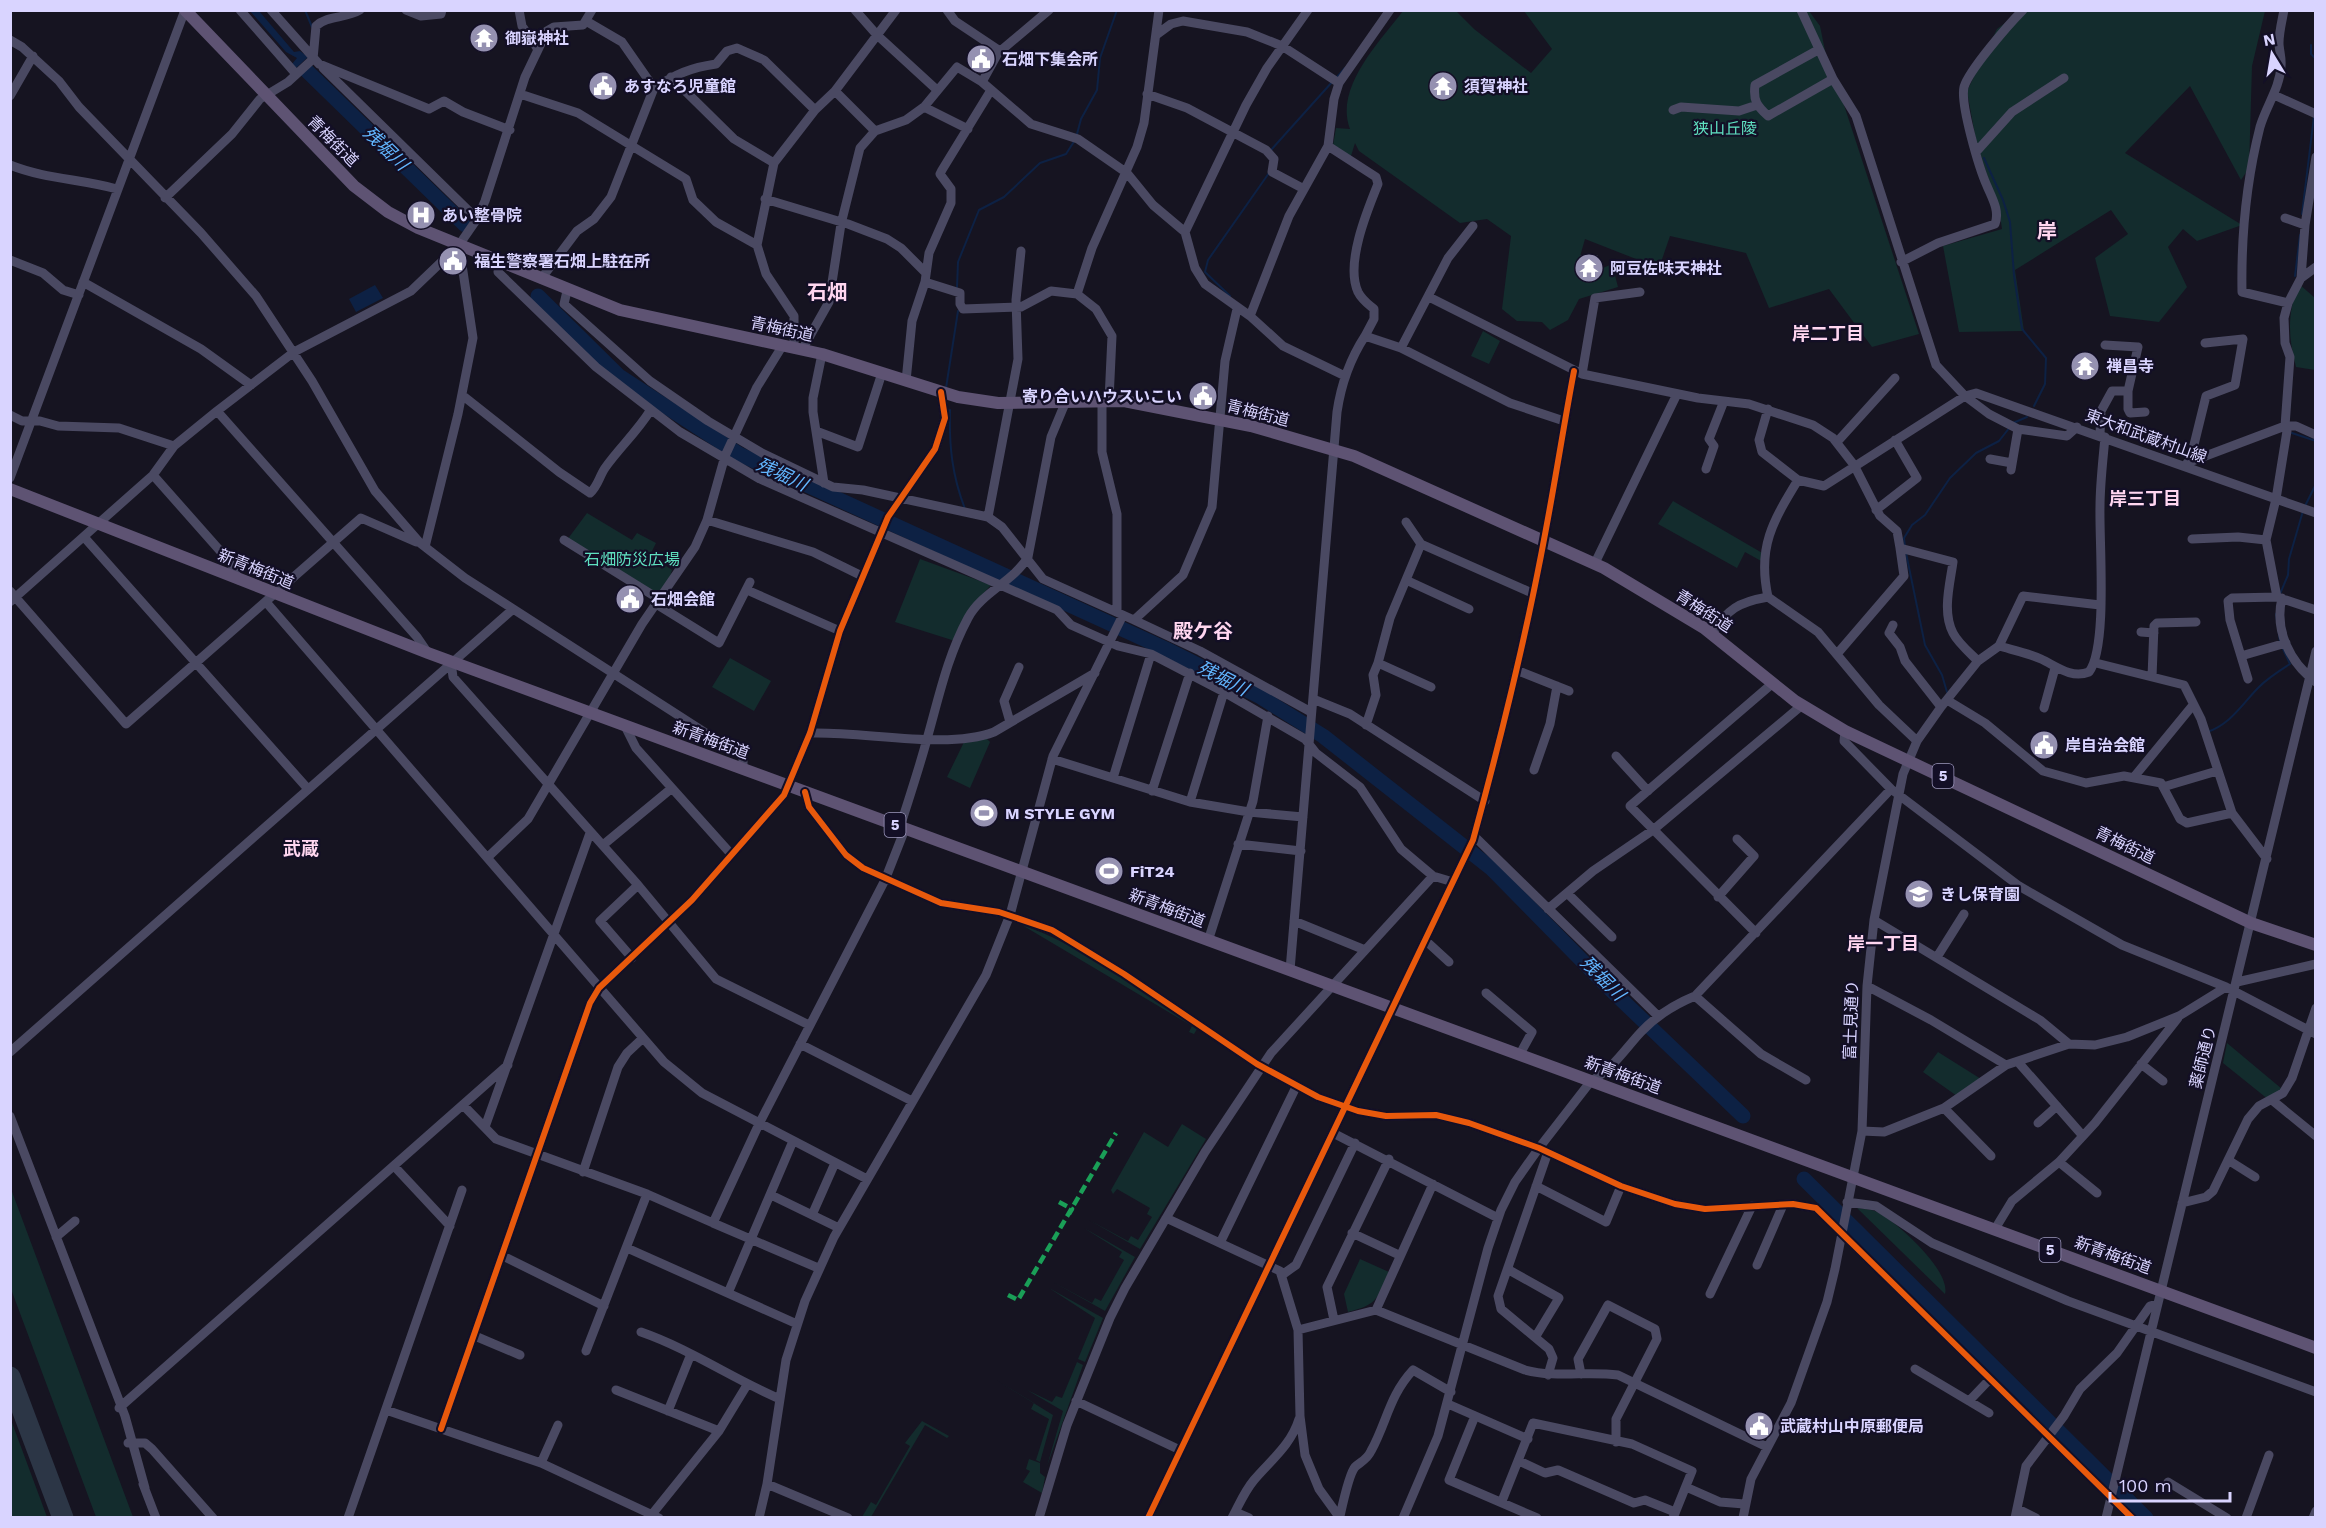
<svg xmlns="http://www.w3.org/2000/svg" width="2326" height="1528" font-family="'Work Sans','Noto Sans JP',sans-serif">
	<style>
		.green { fill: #132c2d }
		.water { fill: #0d2144 }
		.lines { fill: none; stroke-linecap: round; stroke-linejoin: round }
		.stream { stroke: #0d2144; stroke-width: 2 }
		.river { stroke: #0d2144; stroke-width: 15 }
		.taxiway { stroke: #2c3646; stroke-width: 21 }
		.minor { stroke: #4a4962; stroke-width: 9 }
		.major { stroke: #5e5373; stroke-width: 12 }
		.quiet { stroke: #1a9f57; stroke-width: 4.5; stroke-dasharray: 9 4.5; stroke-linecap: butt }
		.cycleway-casing { stroke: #130f26; stroke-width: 10 }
		.cycleway { stroke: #e8590c; stroke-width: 6 }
		.labels { text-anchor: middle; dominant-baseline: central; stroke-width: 4.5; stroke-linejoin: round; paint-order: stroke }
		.shield { fill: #130f26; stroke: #9e99be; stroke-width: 1.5 }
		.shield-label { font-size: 15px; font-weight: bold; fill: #d9d4ff }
		.poi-label { font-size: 16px; font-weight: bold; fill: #d9d4ff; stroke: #130f26; text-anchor: start }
		.park-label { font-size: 16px; fill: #5fe0c0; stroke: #130f26 }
		.street-label { font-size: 16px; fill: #d9d4ff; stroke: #130f26 }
		.water-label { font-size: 18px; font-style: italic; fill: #62b6ff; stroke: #130f26 }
		.neighbourhood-label { font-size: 18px; font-weight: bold; fill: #ffd6f0; stroke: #130f26 }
		.quarter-label { font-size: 20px; font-weight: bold; fill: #ffd6f0; stroke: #130f26 }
	</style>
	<rect width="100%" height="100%" fill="#161421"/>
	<path class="green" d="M1403,11h53l18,18 57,44 21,-24 -28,-38h285l11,15 9,44 14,32 76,232 -47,13 -43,-58 -60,19 -23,-55 -76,-17 -11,32 -74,-29 -8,28 17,5 18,-8 6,23 -39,12 -11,21 -18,10 -8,-8 -25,-1 -15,-12 9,-73 -24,-17 -27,4 -101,-72 -4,-8 -4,13 -18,-11 3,-17 14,1c-16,-41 30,-88 53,-118z
		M2021,11h244l-13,55 -3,102 -8,12 -51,-94 -65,67 117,72 -45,16 -14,-12 -15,18 19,40 -28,35 -49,-6 -15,-58 33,-24 -17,-24 -96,60 9,61 -65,1 -16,-86 59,-17 -3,-20 -22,-63 -10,-55 30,-62z
		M2299,284l16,14v72l-19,-3c-8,-30 -9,-55 3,-83z
		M1483,331l17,10 -11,23 -18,-8z
		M1673,501l91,53 -1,8 -18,-10 -8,16 -79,-44z
		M587,513l45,27 5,-7 19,10 -6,12 22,15 -4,13 -10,13 -91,-56z
		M920,559l71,26 -11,12 -25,44 -60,-19z
		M730,658l41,23 -17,30 -42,-24z
		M986,738l4,4 -20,46 -23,-11 17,-35z
		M1022,925c64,22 119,66 175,104l-3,5 -5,-2 3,-6z
		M2227,1043l55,46 -13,11 -46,-37z
		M1938,1052l43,27 -24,17 -34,-24z
		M1182,1124l24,15 -66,110 -51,-29 39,21 3,-5 7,4 14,-23 -5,-3 3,-6 -33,-19 -4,5 -2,-4 33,-58 24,15z
		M10,1189h1l122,328h-37l-85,-228z
		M1857,1208c7,1 16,1 22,5 19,10 72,58 66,81z
		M1084,1228l51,29 -30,54 -52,-29 39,21 3,-5 6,3 23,-41 -5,-3 3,-5z
		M1360,1259l29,13c-13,27 -10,32 -41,40l-4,-18z
		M1049,1288l54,30 -18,44 -7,-3 17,-41z
		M1077,1362l6,3 -36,101 16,-55 -36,-21 25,12 4,-6 6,2z
		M996,1380l57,35 -13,47 -4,-2 13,-41 -18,-10 3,-6z
		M10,1420h1l36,97h-36z
		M922,1421l27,15 -2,2 -22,-13 -54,92h-9l9,-15 5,3 34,-59 -5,-3z
		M1029,1459l11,4v10l5,4 -3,16 -19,-11 7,-11 -4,-2z"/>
	<path class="water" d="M250,11h9l35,41 6,-1 8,6 -13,12 -3,-5 5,-6 -11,-6z
		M375,285l8,13 -27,14 -7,-13z"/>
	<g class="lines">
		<path class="stream" d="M305,10l7,17
			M2311,45v9l5,5
			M1337,77l8,-9
			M1077,134l4,-15 16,-29 3,-32 17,-48
			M1271,150l62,-69
			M1984,158l19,42 7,22 4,53 8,54 24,29 -1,26 -11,22
			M2302,214l12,-98
			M2295,276l5,-41
			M957,287l1,-25 21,-52 25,-13 36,-34 26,-9 9,-14
			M1230,296l-25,-24 3,-12 61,-87
			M946,388l12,-77
			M950,410c-1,36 2,65 15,99
			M2013,423l14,-6
			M2292,433l24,8
			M2316,469v11
			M2305,506l11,-22
			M1905,547l-1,-9 8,-13 13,-10 25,-37 26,-25 23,-12 11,-14
			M1906,553l19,92 17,30 5,17
			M2280,594l8,-19 1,-16 14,-48
			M2276,614l4,27
			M2207,732c24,-8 35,-28 52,-45 9,-9 20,-16 31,-23l-7,-15"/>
		<path class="river" d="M307,71l158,154
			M538,296l81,80 120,78 429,196 91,46 64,40 168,132 115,117 137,131
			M1804,1179l342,339"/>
		<path class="taxiway" d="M10,1377l53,141"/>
		<path class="minor" d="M240,10l56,64
			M271,10l48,54 110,45 15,-8 19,11 47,18
			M406,10l15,6 20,-2 1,-4
			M519,10l3,16 15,22
			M855,10l22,25 60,55
			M947,10l8,11 45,30
			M1801,10l32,69 23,37 80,249 29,31 24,18 29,15 49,7 10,-9
			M2284,10c-2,11 -5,22 -5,33 0,7 3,15 2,23 -1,22 -15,40 -21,61 -14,55 -19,108 -18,165l46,11
			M586,21l36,21 32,46
			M1156,35l15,-11 12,-3 64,11 35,14 57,37
			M10,40l12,7 37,34 20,26 122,126 55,63 56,85 63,110 45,52 45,35 261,168 17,7v16
			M1818,50l-63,35c-2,16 2,21 13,31l65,-37
			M323,68l154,151
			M671,77l63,62 40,24
			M982,82l16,-29 51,-43
			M835,91l40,40
			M520,94l58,19 108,66 7,21 23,22 41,23
			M1147,94l40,14 79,42 8,9 -2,13 32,17
			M2274,95l42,19
			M10,96l23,-40
			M924,107l44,22
			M1673,110l8,-3 58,4 18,-6
			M1328,146l48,31 2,7c-11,27 -33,80 -20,108 4,8 10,12 16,17v10l-9,17
			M1976,152l36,-40 52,-34
			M10,165c35,14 71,14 107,24
			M165,198l67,-64 28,-35 28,-17 25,-23 3,-33c12,-11 29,-7 44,-16
			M765,199l83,25 39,15 14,9 24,24
			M2285,218l20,7
			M1185,232l61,-127 21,-37 41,-58
			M10,260l33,13 20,17 16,5
			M500,262l-2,10 98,95 84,65 80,47 297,131 14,15 47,21 33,8 73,38 81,47 11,14 44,34 41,62 32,27 20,6
			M1901,262l37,-19 57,-19c5,-13 -3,-26 -8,-38 -8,-18 -27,-82 -23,-99 5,-17 45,-63 59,-77
			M2301,278l15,-11
			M541,279l36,-48 17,-12 17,-22 43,-109c23,-14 35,-20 62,-24l11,-13 10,-3 27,12 51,50
			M83,282l118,67 50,36
			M925,282l35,11v11l3,5 58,-2 30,-16 26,3 19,15 16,27 -3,64
			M567,291l-3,13 86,77 58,40 54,32 71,34 30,3 125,27 14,10 41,52 91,41 49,-45 29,-68 13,-146 12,-52
			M1077,294l15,-46 45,-101 7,-24 15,-113
			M1429,297l153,77 116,24 51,6 64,21 20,13 21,27 26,51 17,15 3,17 53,14c-3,22 -11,50 0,71 5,10 17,20 25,28
			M1250,316l39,-100 39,-70 6,-47 5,-16 51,-73
			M794,348v-32l-28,-42 -9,-29 17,-82 41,-53 20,-19 61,-81
			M1401,348l47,-90 25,-32
			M802,350l27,-48 12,-78 19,-76 15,-17 31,-11 18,-13 33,-40 25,15 49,42 47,15 49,34 26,32 32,27 10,36 10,16 45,32 33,30 62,30
			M822,354l-9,44v14l11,71
			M1582,374l13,-76 45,-6
			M906,381l6,-60 13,-39 4,-29 22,-50v-14l-11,-15 2,-4 49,-80
			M2128,391v18l2,4 15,-1
			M462,395l97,77 31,21c8,-7 9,-16 15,-25 14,-20 31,-35 45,-57
			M1102,400v52l15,62v98
			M1768,409l-9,31 3,12 36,28
			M217,411l200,226 11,16
			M10,415l12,6h18l18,5 61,2 55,18
			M816,431l42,16 24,-74
			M2100,435l1,-24 11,-20h16l10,-44 -33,-2
			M1837,442l58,-64
			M1990,459l22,4
			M2190,461l16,-65 29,-11 8,-46 -38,4
			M2187,463l98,-37h11l20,9
			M1706,469l8,-23 -5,-7 15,-38
			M2011,470l7,-41
			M153,475l77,87 9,18
			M10,478l175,-468
			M1876,510l41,-32 -22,-38
			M988,517l30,-158 -2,-59 5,-49
			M707,520l106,32 49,24
			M1406,522l15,22
			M84,537l224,252
			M2192,539l46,-2 28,3
			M564,540l95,59
			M425,547l33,-133 15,-76 -14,-93
			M1595,563l82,-169
			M1406,580l63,29
			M747,590l93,41
			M10,591l116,133 235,-206 55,24
			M2277,597l-11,-57 10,-41 11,-68 -2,-5 5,-69 -5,-14 -1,-25 4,-15 13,-25 4,-53 11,-68
			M2282,598c-8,32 8,65 34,84
			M10,602l143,-127 21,-29 43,-35 77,-59 117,-61 48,-46 18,-26 8,-18 40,-124 22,-46 7,-4 29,-2 9,-15
			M266,602l398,460 38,31 165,86
			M656,604l63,39 31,-61
			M1134,620l66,31 111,61
			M1893,625l-4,8 11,14 5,14 36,46
			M2141,632l13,1
			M1712,634c15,-25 27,-32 56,-37
			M1999,646c14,4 29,7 42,13 15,7 30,20 48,13 19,-25 10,-130 11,-165 0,-23 3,-47 5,-70
			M1837,654l67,-78 -4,-28
			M2241,656l45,-13
			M451,662l2,15 185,208 78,94 93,46
			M2096,663l88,22 17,34 31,94 35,46
			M1516,670l53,21
			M2152,677l2,-51 3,-3 39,-1
			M2248,679l-18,-59 -2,-19 4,-3 45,-1 39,13
			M1431,687l-53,-24 12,-45 31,-74 111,49
			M1313,699l37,15 135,87
			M1947,700l38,23 58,48 43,12 38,-7 37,7 19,36 7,4 45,-10
			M2044,708l11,-40
			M1010,722l-6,-21 15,-34
			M1366,725l10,-30 -3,-20 5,-12
			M625,726l11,22 95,106
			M1845,731l-1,10 47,48 128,97 103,59 104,42 90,47
			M810,733c54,-2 137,17 184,-1l101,-59
			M1917,741l-38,-36 -61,-73 -50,-35c-11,-50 5,-76 30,-117l26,6 141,-90 11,-3 340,120
			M1616,756l32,35
			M1052,759l138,43 59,10 54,5
			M1534,770l16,-46 7,-38
			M2134,777l59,-72
			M1113,778l38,-124
			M2163,787l54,-16
			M1152,791l38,-118
			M805,792l4,15 37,48 17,13 78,35 58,9 53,18 72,44 133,90 61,33 40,14 28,5 50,-1 33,8 70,25 82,38 54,18 30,5 88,-5 23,4 316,310
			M1190,802l34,-110
			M900,827c9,-29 19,-58 27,-88 12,-42 20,-82 41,-121 14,-26 45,-36 60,-61l23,-120 15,-36
			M1474,836l184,180
			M1238,844l63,7
			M603,845l69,-57
			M488,857l40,-38 114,-195 53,-77 12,-27 18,-64 32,-69 26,-42
			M1567,893l45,44
			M1718,897l36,-41 -17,-17
			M1548,909l45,-38 60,-41 148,-124
			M1874,920l166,100 29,24
			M1294,921l71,29
			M1756,933l-126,-127 143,-123
			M1425,940l24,22
			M1208,941l45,-140 15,-85
			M1937,957l27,-43
			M632,958l-32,-37 38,-36
			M1290,970l47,-558c4,-27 13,-53 28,-76l36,12 109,55 54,18
			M2237,982l79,-18
			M1867,986l64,34 75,45
			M1486,993l46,39 -12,22
			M1695,996l66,58 45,26
			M800,1044l112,57
			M10,1052l503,-443
			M2018,1062l65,74
			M2141,1064l22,17
			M2272,1100l44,36
			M463,1105l33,34 151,55 66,29
			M1944,1108l47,48
			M10,1116l115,300 20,72
			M2038,1123l19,-17
			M485,1127l105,-294
			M1862,1131l22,1 60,-24 62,-43 63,-21 26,1 32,-8 52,-21 47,-29
			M1333,1133l165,85
			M2228,1160l27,17
			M2059,1162l38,31
			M394,1166l56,60
			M583,1172l35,-105 9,-14 16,-15
			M1536,1186l70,36 15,-36
			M771,1195l68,33
			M1847,1202l29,4 56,37 136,58 248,91
			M2182,1203l24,-6 7,-6 35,-72 11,-13 24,-13 9,-15 24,-70
			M812,1215l23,-52
			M1166,1218l114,53 18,59 2,86 5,39 14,34 21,29
			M1995,1229l17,-28 47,-39 36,-39 83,-105
			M1352,1233l47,22
			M56,1237l19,-16
			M1220,1243l76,-156
			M627,1248l170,76
			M503,1256l101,50
			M1757,1265l26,-60
			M818,1268l-105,-45 46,-99 126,-244 20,-51
			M1509,1270l50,28 -23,38
			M1282,1275l14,-10 59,-122
			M728,1293l65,-152
			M1710,1294l42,-88
			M1376,1310l57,-126
			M1334,1320l-7,-33 62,-128
			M1298,1330l78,-20 149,60c31,8 62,1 93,5l149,72
			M641,1332c49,17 92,47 139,67
			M475,1336l45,19
			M586,1351l61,-157
			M1915,1369l74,44
			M1581,1374l-3,-15 30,-54 47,24 2,10 -41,80v23
			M1548,1375l5,-17 -4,-9 -48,-40 -3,-13 50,-144
			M616,1390l103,41
			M1076,1401l104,49
			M1969,1401l21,-22
			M1448,1404l80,35
			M119,1408l389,-343
			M386,1410l155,53 118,55
			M668,1411l23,-57
			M1475,1416l-26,64 88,38
			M441,1429l149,-426 9,-15 93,-88 92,-105 26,-62 30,-102 48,-114 47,-68 10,-31 -4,-26
			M128,1443h17l7,6 61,69
			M1519,1461l26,12 13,-3 76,33 11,-3 30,12
			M541,1463l17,-38
			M2168,1482l59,36
			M143,1484l13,34
			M767,1484l81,34
			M1686,1487l34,15 24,2
			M1502,1501l31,-78 99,21 60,27 -19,47
			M2018,1509l18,9
			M1235,1512l14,6
			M1340,1516c2,-9 9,-42 15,-49 5,-5 12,-7 16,-16 16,-29 18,-55 42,-81l38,22
			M348,1518l114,-328
			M649,1518l70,-87 28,-46
			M759,1518l8,-34 19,-124 19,-59 29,-64 152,-262 24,-60 43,-159 70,-141
			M1039,1518l28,-93 43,-107 15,-30 80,-136 66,-99 162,-177
			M1148,1518l325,-678c28,-102 54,-207 73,-311 10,-53 18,-105 28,-158
			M1232,1518c7,-13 12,-26 22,-38 17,-20 37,-35 45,-61
			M1403,1518l35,-82 50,-188 13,-38 14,-28 24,-34 52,-67c21,-11 34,-32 50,-49 16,-17 32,-27 54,-36l196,-207
			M1743,1518l8,-39 40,-76 36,-101 8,-33 27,-138 5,-145 7,-66 29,-146 14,-33 24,-34 37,-46 21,-15 24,-50 77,9
			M2015,1518l11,-52 38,-50 16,-27 37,-36 33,-47 7,-2
			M2106,1518l210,-867
			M2246,1518l23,-63
			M2313,1518l3,-7"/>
		<path class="major" d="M185,10l169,176 34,26 30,16 202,82 202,44 136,43 40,6 126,-2 127,25 103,30 250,112 100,60 91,73 50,30 406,192 65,22
			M10,489l418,164 1888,695"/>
		<path class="quiet" d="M1059,1202l13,7 -3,5
			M1008,1295l10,5 98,-167"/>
		<g class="cycleway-casing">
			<path id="cycleway" d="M805,792l4,15 37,48 17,13 78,35 58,9 53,18 72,44 133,90 61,33 40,14 28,5 50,-1 33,8 70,25 82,38 54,18 30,5 88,-5 23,4 316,310
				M441,1429l149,-426 9,-15 93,-88 92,-105 26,-62 30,-102 48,-114 47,-68 10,-31 -4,-26
				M1148,1518l325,-678c28,-102 54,-207 73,-311 10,-53 18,-105 28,-158"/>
		</g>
		<use href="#cycleway" class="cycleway"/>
	</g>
	<defs>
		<g id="temple-disc" transform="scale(1.5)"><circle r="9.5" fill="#9591b1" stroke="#130f26"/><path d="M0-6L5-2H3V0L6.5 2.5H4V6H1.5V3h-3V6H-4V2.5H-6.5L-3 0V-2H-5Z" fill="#fff"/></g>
		<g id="civic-disc" transform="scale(1.5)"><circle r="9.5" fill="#9591b1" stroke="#130f26"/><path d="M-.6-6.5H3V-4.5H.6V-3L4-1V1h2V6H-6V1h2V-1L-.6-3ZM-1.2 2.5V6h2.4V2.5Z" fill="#fff"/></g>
		<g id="hospital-disc" transform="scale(1.5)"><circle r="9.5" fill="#9591b1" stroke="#130f26"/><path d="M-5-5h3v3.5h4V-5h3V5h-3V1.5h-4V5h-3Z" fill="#fff"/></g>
		<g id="stadium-disc" transform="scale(1.5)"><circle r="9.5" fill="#9591b1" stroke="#130f26"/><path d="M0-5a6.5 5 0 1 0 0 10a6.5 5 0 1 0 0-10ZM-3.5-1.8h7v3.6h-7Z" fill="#fff"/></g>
		<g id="school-disc" transform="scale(1.5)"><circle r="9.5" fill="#9591b1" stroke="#130f26"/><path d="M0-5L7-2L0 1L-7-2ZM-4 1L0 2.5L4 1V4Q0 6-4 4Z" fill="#fff"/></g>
	</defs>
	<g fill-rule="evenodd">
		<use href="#temple-disc" x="484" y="38"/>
		<use href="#civic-disc" x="981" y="59"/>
		<use href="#civic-disc" x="603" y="86"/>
		<use href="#temple-disc" x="1443" y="86"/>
		<use href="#hospital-disc" x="421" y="215"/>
		<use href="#civic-disc" x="453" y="261"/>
		<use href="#temple-disc" x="1589" y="268"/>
		<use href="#temple-disc" x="2085" y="366"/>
		<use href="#civic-disc" x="1203" y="396"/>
		<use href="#civic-disc" x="630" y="599"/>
		<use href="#civic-disc" x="2044" y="745"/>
		<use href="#stadium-disc" x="984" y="813"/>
		<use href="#stadium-disc" x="1109" y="871"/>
		<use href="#school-disc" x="1919" y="894"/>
		<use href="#civic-disc" x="1759" y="1426"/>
	</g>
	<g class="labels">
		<g class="shield">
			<rect x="1932.5" y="764" width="21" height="24" rx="4.5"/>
			<rect x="884.5" y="813" width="21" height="24" rx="4.5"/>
			<rect x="2039.5" y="1238" width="21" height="24" rx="4.5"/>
		</g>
		<g class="shield-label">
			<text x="1943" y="776">5</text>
			<text x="895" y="825">5</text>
			<text x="2050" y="1250">5</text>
		</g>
		<g class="poi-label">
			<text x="505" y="38">御嶽神社</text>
			<text x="1002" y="59">石畑下集会所</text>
			<text x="624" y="86">あすなろ児童館</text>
			<text x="1464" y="86">須賀神社</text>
			<text x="442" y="215">あい整骨院</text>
			<text x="474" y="261">福生警察署石畑上駐在所</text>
			<text x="1610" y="268">阿豆佐味天神社</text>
			<text x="2106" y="366">禅昌寺</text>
			<text x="1182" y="396" text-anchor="end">寄り合いハウスいこい</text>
			<text x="651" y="599">石畑会館</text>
			<text x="2065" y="745">岸自治会館</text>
			<text x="1005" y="813">M STYLE GYM</text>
			<text x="1130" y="871">FiT24</text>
			<text x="1940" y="894">きし保育園</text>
			<text x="1780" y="1426">武蔵村山中原郵便局</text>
		</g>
		<g class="park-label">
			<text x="1725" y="128">狭山丘陵</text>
			<text x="632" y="559">石畑防災広場</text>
		</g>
		<g class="street-label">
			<text transform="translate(333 141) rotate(45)">青梅街道</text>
			<text transform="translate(782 329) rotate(12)">青梅街道</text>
			<text transform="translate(1258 413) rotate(14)">青梅街道</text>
			<text transform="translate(2146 436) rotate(20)">東大和武蔵村山線</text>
			<text transform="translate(256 569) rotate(22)">新青梅街道</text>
			<text transform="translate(1704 611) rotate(33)">青梅街道</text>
			<text transform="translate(711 740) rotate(20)">新青梅街道</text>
			<text transform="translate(2125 845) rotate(26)">青梅街道</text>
			<text transform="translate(1167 908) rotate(21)">新青梅街道</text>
			<text transform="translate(1851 1020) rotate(-88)">富士見通り</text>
			<text transform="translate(2203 1057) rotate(-76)">薬師通り</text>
			<text transform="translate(1623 1075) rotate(20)">新青梅街道</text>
			<text transform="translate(2113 1255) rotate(20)">新青梅街道</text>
		</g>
		<g class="water-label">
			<text transform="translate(386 148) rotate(44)">残堀川</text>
			<text transform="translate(782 474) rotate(25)">残堀川</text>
			<text transform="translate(1223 678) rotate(27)">残堀川</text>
			<text transform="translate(1603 978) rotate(45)">残堀川</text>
		</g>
		<g class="neighbourhood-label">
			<text x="1828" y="333">岸二丁目</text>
			<text x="2145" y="498">岸三丁目</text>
			<text x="301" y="848">武蔵</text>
			<text x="1883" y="943">岸一丁目</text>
		</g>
		<g class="quarter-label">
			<text x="2047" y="231">岸</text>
			<text x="827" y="292">石畑</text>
			<text x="1203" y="631">殿ケ谷</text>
		</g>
	</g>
	<rect width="2326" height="1528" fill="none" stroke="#d9d4ff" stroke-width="24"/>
	<g transform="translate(2272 54) rotate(349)" stroke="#130f26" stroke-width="4.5" paint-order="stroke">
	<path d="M0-4.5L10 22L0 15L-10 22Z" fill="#d9d4ff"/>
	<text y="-9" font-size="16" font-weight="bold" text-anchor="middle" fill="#d9d4ff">N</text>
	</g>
	<path d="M2110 1492v9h120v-9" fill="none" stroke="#d9d4ff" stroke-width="3"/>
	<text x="2119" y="1492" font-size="18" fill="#d9d4ff" stroke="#130f26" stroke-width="4.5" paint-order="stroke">100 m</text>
</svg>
